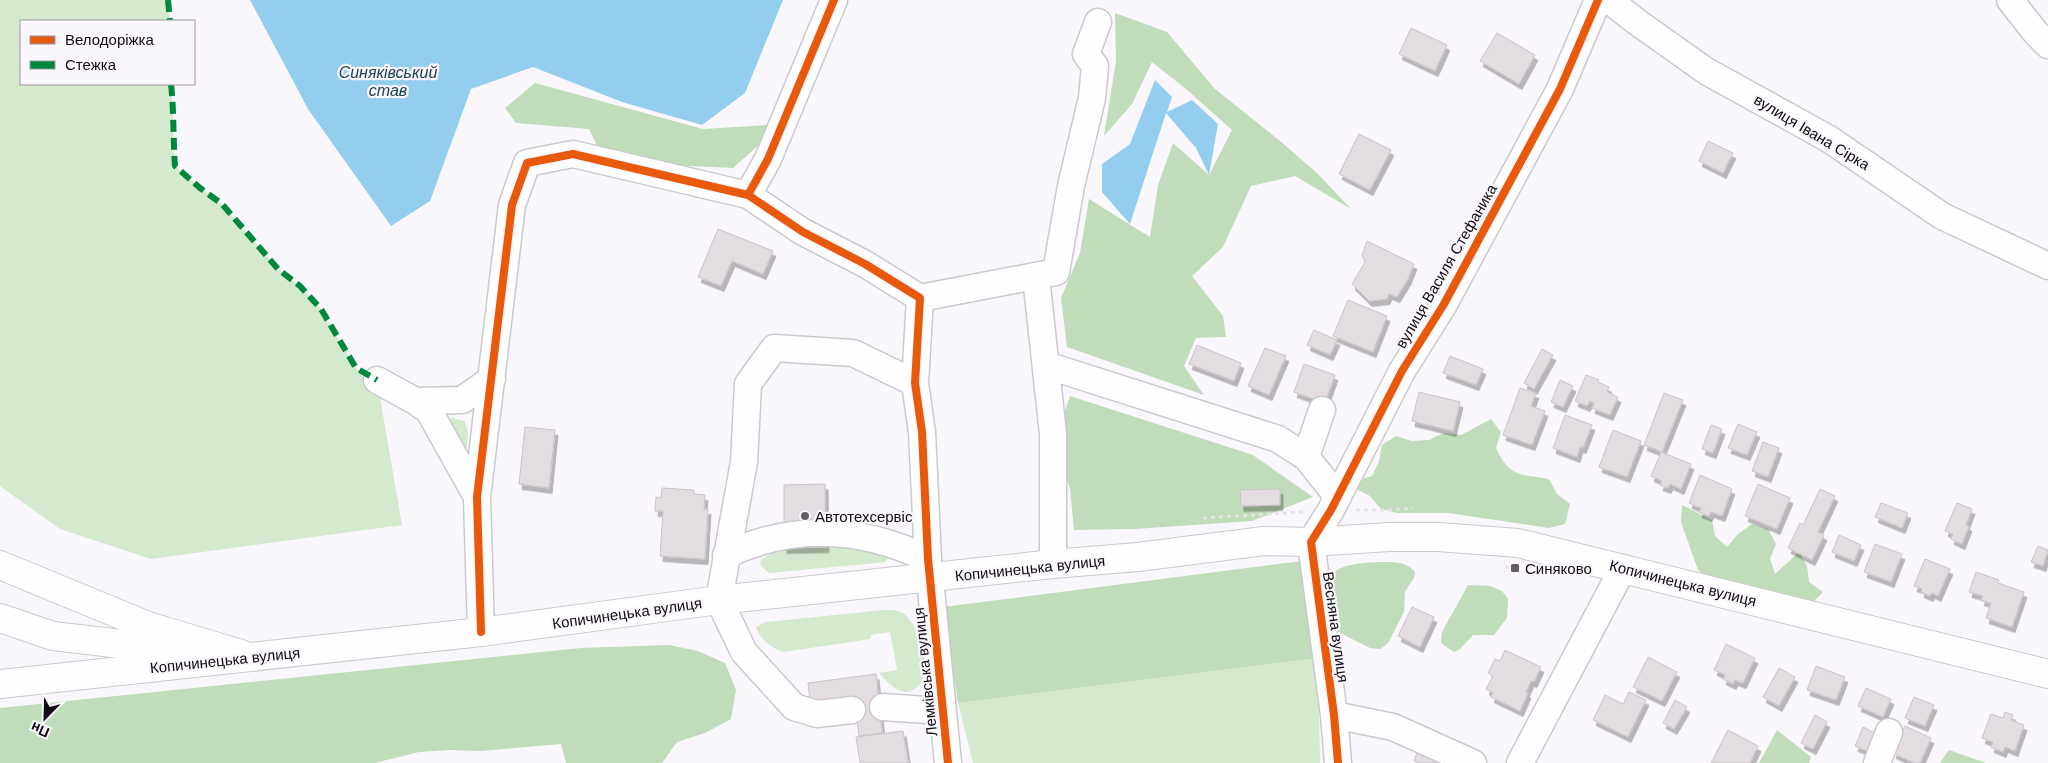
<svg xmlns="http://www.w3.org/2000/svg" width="2048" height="763" font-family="Arial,sans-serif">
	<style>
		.green { fill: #d4e9ce }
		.forest { fill: #c1dcba }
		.water { fill: #94ceee }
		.building { fill: #e3dde2; stroke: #c9c3c7; filter: url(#shadow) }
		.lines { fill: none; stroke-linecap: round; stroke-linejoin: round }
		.minor-casing { stroke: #cbc8ce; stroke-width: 29 }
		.major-casing { stroke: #cbc8ce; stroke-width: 30 }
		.path { stroke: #e5e3e5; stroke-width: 3; stroke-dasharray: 4 4; stroke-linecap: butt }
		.minor { stroke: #fefefe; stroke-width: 26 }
		.major { stroke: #fefefe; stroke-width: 28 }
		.quiet { stroke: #00873e; stroke-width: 6; stroke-dasharray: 12 6; stroke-linecap: butt }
		.cycleway-casing { stroke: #f9f6fc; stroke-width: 11 }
		.cycleway { stroke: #e8590c; stroke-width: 8 }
		.poi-dot { fill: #625e64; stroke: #f9f6fc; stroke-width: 2 }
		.labels { text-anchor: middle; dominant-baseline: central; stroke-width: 4.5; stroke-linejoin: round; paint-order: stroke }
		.street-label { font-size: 15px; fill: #100b13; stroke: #f9f6fc }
		.poi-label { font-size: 15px; fill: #100b13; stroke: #f9f6fc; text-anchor: start }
		.water-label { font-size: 16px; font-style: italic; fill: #1d4254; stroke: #f9f6fc }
	</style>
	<defs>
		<filter id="shadow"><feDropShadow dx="3" dy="5.5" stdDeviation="0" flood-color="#0004"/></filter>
	</defs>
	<rect width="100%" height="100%" fill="#f9f7fb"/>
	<path class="green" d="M0,0h168l2,21h-149v63h150c3,27 2,54 4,82l25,22 22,16 56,65 22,17 21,23 35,59 21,12 25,145 -251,34 -91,-30 -60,-43z
		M452,418l13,3 3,12 -2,23 -19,-32z
		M826,547l56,3 5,3 1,5 -3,4 -9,1 -107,10 -8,-7 -1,-4c17,-19 43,-14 66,-15z
		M884,610c7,0 14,0 19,3 15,10 25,48 21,64 -1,5 -4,7 -7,10 -14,13 -29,-4 -38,-14l18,-3 -7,-38 -19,3v4l-87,13c-11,-3 -25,-13 -28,-25l10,-5z
		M1318,658l2,105h-347l-15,-60z"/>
	<path class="forest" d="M1115,13l52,19 48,57 65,52 37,32 34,36 -56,-33 -44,10 -28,61 -31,29 31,40 3,21 -30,1 -12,28 20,29 -137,-48 -6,-49 19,-45 9,-54 61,38 8,-52 15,-42 36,32 23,-45 -46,-41 -34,-27 -20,42 -28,32 12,-75z
		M535,83l168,46 79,-5 -49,44 -128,-6 -16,-33 -73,-6 -11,-15z
		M1070,396l183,59 60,42 -61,24 -117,8 -61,1 -4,-42 -17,-43z
		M1491,419l10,13 -5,16c14,30 24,26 53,31l8,15 13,10 -5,20 -16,4 -101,-15h-51l-16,-4 -11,-13 -24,-12 26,-8 7,-15 3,-16 14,-9 16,5 17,-1 15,-7 17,2z
		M1682,505l30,15 3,16 12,11 11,-13 14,-10 16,5 8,15 -6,15 5,15 24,-22 8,14 2,16 14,10 -14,14 -98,-26 -13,-10 -17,-48z
		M1310,560l8,98 -360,45 -15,-96z
		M1379,562c13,0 28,-1 36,10l-1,6 -9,13 -1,21 -16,31 -8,6 -10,-1 -32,-16c-5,-11 -3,-19 -4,-30 -1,-8 -5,-16 -4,-23 4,-16 36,-16 49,-17z
		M1468,585l22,1 12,5 6,8 -1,19 -13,17h-21l-14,15 -5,2 -13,-9 1,-11z
		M669,645l29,6 27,12 11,27 -5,29 -26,14 -28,9 -15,21h-96l-5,-19 -81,7 -31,-1 -30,2 -44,11h-375v-55l581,-60z
		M1777,730l34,27 -2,6h-50z
		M1949,750l37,13h-46z"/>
	<path class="water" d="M250,0h533l-38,93 -43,32 -80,-23 -89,-35 -62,22 -41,112 -39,25 -83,-117z
		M1155,80l17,17 -5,15 25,-12 26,24 -9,51 -13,-27 -30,-35 -36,111 -28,-32v-28l28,-20z"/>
	<path class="building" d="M1411,28l36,17 -12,26 -36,-17z
		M1497,33l38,22 -16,29 -39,-23z
		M1359,134l32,16 -21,40 -31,-16z
		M1708,141l25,12 -10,20 -24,-12z
		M718,229l55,22 -10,23 -31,-13 -11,25 -23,-9z
		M1367,241l47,23 -6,15 -11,18 -8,-3 -2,5 -18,2 -17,-17 13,-22 -3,-7z
		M1348,300l39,16 -14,36 -40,-16z
		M1314,330l23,10 -7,15 -23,-10z
		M1197,345l44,18 -7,18 -45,-17z
		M1265,348l21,8 -17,39 -21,-9z
		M1542,349l11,6 -19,34 -10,-6z
		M1450,356l33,13 -7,16 -33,-12z
		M1304,364l31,11 -10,28 -31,-11z
		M1586,375l13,5 -1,2 11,5 -2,5 11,5 -8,18 -18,-7 2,-5 -4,-2 -3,5 -12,-5z
		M1560,380l13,6 -10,21 -12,-5z
		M1520,388l16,5 -5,13 14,5 -13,34 -29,-10z
		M1419,392l41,10 -7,29 -41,-10z
		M1664,393l19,7 -21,52 -18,-7z
		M1565,415l27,10 -9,23 -3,-1 -3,10 -24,-9z
		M1738,424l19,8 -10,23 -19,-7z
		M1711,425l11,4 -9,24 -11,-4z
		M525,427l30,3 -6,58 -30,-4z
		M1613,430l28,11 -14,36 -28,-10z
		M1763,442l16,6 -11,29 -16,-6z
		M1661,452l30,12 -10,25 -11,-5 -2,4 -8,-3 2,-4 -11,-5z
		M1700,475l32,14 -10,27 -11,-4 -2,4 -10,-4 2,-4 -12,-5z
		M825,484l1,63 -42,1v-63z
		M1758,484l32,14 -13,31 -32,-13z
		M662,488l32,2v4l11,1 -1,14h4l-3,50 -45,-3 3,-45h-8l1,-14 5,1z
		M1280,489v16l-39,1 -1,-16z
		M1820,489l15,7 -17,36 6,3 -12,25 -24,-12 12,-25 3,2z
		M1881,503l27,10 -6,15 -27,-11z
		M1957,503l15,6 -6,16 3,1 -7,18 -11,-5 2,-5 -8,-3z
		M1839,535l22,10 -7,16 -22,-9z
		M1875,544l27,10 -11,28 -27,-10z
		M2038,546l10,4 -5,16 -12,-4z
		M1925,559l25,10 -12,27 -6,-3 -2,3 -9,-4 1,-3 -8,-3z
		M1976,572l23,8 -1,3 26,9 -12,35 -26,-9 5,-15 -10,-3 2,-4 -14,-4z
		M1412,607l22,10 -14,30 -22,-11z
		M1726,644l29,14 -12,25 -8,-3 -2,4 -10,-5 2,-4 -11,-5z
		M1505,650l36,17 -7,15 -3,-1 -5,11 2,1 -8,18 -29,-14 2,-4 -7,-4 7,-13 -5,-3 7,-14 5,2z
		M1648,657l29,15 -15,29 -29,-14z
		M1816,666l29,11 -9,23 -29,-10z
		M1779,668l16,9 -16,29 -16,-9z
		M876,674l6,59 -23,3 -4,-33 -44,6 -3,-26z
		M1866,688l25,11 -8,18 -25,-11z
		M1629,692l17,8 -18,37 -35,-17 12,-25 18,9z
		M1914,697l20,8 -9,21 -20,-8z
		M1675,700l12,7 -13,22 -11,-6z
		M2005,712l8,3 -2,5 13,5 -9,26 -10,-4 -2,5 -12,-5 2,-5 -11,-4 9,-24 12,4z
		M1815,715l12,7 -14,27 -12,-6z
		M1905,726l26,12 -11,25h-6l-21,-10z
		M1863,727l12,6 -8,18 -12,-5z
		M1728,730l30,16 -8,17h-39z
		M903,731l5,32h-48l-4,-26z
		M1418,750l26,13h-26l-4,-2z"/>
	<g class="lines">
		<g class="minor-casing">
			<path id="minor" d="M1609,0l28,22 69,49 123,68 113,77 106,50
				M2010,0l26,33 12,12
				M748,195l55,37 62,32 55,34 -5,85 7,49 6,127 20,204
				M1036,277l17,157v130
				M920,298l136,-26 15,-86 21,-88 3,-32 -9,-12 12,-32
				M1046,365l232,74 28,18 32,40
				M377,380l38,21 14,10 48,86
				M415,401l47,-1 30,-21
				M1306,457l16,-47
				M726,555c67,-32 136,-28 202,4
				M481,632l-4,-135 35,-292 15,-42 46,-9 175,41 20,-36 66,-159
				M883,707l59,4
				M852,710l-35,4 -23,-7 -50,-55 -25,-52 25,-138 4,-78 26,-36 79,5 62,30
				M1334,715l59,12 80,36
				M1338,763l-4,-48 -23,-173 20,-32 71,-139 42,-67 116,-215 38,-89
				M1520,763l103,-195
				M1877,763l12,-31"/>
		</g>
		<g class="major-casing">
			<path id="major" d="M0,565l148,61 93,28
				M0,618l53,18 138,16
				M0,684l481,-52 238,-32 334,-36 85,-7 126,-16 47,1 78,-5h49l80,6 530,131"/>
		</g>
		<path class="path" d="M1356,510h32l25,-2
			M1203,518l101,-6
			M1505,567l14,2"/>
		<use href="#minor" class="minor"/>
		<use href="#major" class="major"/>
		<path class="quiet" d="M168,0l2,21
			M171,84c3,27 2,54 4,82l25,22 22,16 56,65 22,17 21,23 35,59 21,12"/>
		<g class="cycleway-casing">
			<path id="cycleway" d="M748,195l55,37 62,32 55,34 -5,85 7,49 6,127 20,204
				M481,632l-4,-135 35,-292 15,-42 46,-9 175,41 20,-36 66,-159
				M1338,763l-4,-48 -23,-173 20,-32 71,-139 42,-67 116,-215 38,-89"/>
		</g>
		<use href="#cycleway" class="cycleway"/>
	</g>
	<g class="poi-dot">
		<circle cx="805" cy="516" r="5"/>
		<rect x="1510" y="563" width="10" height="10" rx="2.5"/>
	</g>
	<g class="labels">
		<g class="street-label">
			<text transform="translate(1812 132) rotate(31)">вулиця Івана Сірка</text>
			<text transform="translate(1446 266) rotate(-60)">вулиця Василя Стефаника</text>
			<text transform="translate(1030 568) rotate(-6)">Копичинецька вулиця</text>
			<text transform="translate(1683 583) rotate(14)">Копичинецька вулиця</text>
			<text transform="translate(627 613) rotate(-8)">Копичинецька вулиця</text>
			<text transform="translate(1336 627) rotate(82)">Весняна вулиця</text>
			<text transform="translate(225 660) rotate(-6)">Копичинецька вулиця</text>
			<text transform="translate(925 672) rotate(-96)">Лемківська вулиця</text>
		</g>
		<g class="poi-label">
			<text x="815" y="516">Автотехсервіс</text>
			<text x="1525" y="568">Синяково</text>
		</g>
		<g class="water-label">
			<text x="388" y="72">Синяківський<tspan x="388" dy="18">став</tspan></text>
		</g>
	</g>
	<rect x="20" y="20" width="175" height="65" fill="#f9f6fc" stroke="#9c989f"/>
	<rect x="30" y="36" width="25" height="8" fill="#e8590c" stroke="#9c989f"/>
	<text x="65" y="45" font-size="15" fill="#100b13">Велодоріжка</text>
	<rect x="30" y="61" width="25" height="8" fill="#00873e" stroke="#9c989f"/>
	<text x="65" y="70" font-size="15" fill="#100b13">Стежка</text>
	<g transform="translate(45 718) rotate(203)" stroke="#f9f6fc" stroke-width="4" paint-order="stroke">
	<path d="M0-4L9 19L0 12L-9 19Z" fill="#100b13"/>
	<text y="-8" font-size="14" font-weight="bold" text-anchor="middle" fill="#100b13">Пн</text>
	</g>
</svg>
